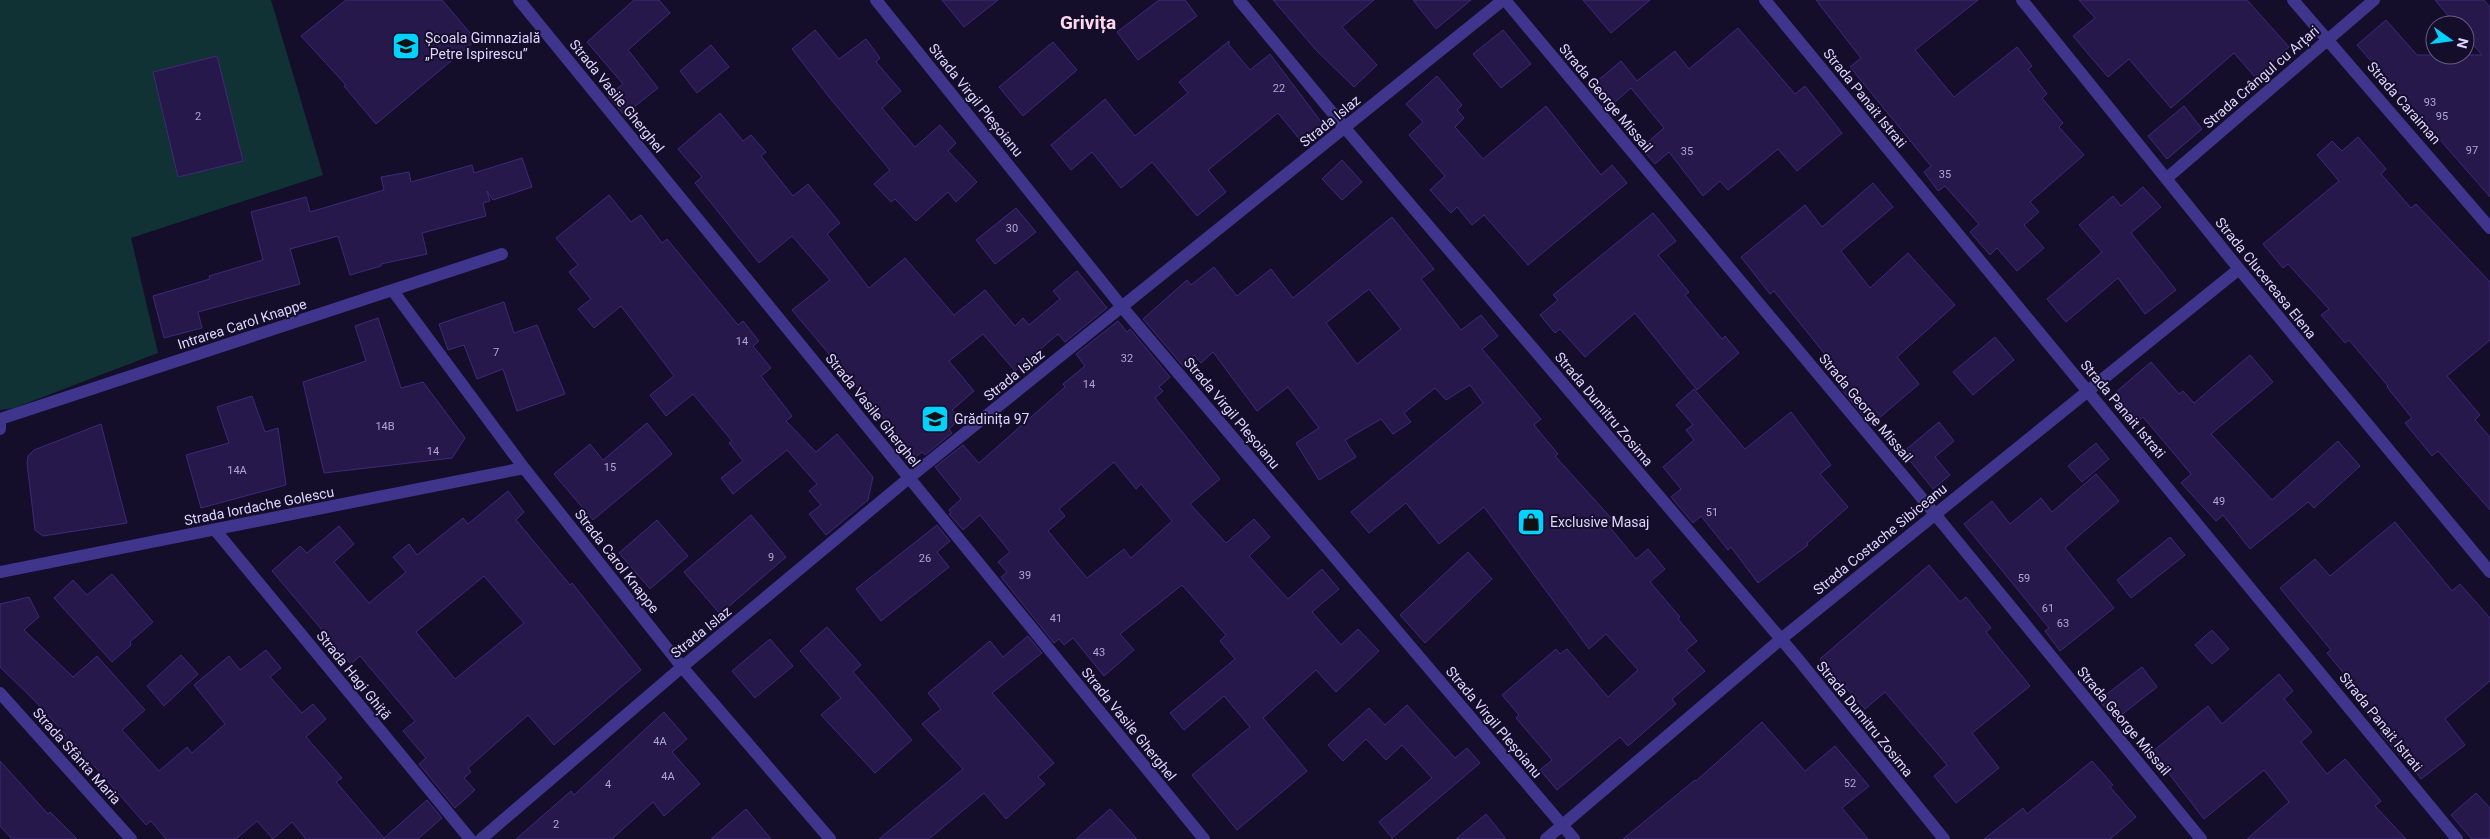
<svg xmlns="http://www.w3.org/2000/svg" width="2490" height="839" font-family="Roboto,sans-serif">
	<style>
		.green { fill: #103234 }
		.building { fill: #27184c; stroke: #3f287a; fill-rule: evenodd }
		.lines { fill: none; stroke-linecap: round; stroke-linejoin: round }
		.minor { stroke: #3f358c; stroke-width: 12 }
		.labels { text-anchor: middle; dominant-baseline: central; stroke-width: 4; stroke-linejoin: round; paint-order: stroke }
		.number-label { font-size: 11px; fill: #b0a6d2 }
		.poi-label { font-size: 14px; fill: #ded6ff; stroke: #150e2a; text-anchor: start }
		.street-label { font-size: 14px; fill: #ded6ff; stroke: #150e2a }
		.district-label { font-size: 19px; font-weight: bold; fill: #ffd8ee; stroke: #150e2a }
	</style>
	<rect width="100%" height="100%" fill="#150e2a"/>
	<path class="green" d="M0,0h271l52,175 -192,63 27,115 -144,55 -14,2z"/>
	<path class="building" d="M346,0h96l34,40 -100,84 -32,-38 2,-1 -45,-49z
		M634,0h25l11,13 -42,37 30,38 -34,27 -16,-19 15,-12 -36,-42z
		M942,0h56l-34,27z
		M1159,0h26l12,16 -59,44 -21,-28z
		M1273,0h101l-32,27 35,38 -23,22 -38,-37z
		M1413,0h58l-35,29z
		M1583,0h67l-39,33z
		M1816,0h162l-63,50 39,47 63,-50 15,19 -4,3 19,25 -5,4 21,25 -4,4 25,28 -54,47 9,10 -15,13 20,23 -27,23 -20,-23 -7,7 -20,-23 9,-8 -34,-38 -7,5 -14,-19 7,-6 -81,-99 11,-9z
		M2079,0h168l42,47 -34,30 -21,-24 -63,55 -42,-49 -21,18 -18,-21 -17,-20 22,-18z
		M2435,0h49l6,7v190l-133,-152 29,-25 31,35h65l-17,-20v-10h-9z
		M1738,28l57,66 10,-8 37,47 -45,38 -19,-22 -50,41 -8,-9 -17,15 -34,-44 -14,12 -14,-16 23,-20 -33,-40 -24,21 -18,-21 32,-27 16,20 38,-30 14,18z
		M815,30l24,29 27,-20 14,19 -4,4 25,29 -19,17 33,39 25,-22 16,18 -8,8 29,31 -21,20 -8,-10 -32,29 -21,-22 -4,3 -17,-18 16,-14 -61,-73 -37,-48z
		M1503,30l28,34 -30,24 -28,-34z
		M1229,41v4l21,25 20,-16 52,69 -21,18 -23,-28 -70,57 18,22 -29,24 -45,-54 -31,26 -29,-36 -21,18 -20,-25 54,-46 30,37 53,-43 -9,-11z
		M1053,42l24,28 -54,46 -24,-29z
		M711,45l18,22 -32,26 -17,-22z
		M217,56l26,105 -65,16 -25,-105z
		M1437,76l25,29 -5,5 7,8 -9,9 28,32 63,-53 55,69 11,-10 15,18 -99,82 -44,-50 -12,10 -15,-18 -6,6 -21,-23 15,-14 -36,-41 14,-13 -17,-18z
		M2184,106l18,23 -35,30 -19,-23z
		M720,113l23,28 8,-6 15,17 -5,4 32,40 15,-12 32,39 -13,11 42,54 36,-30 49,57 31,-25 30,36 8,-8 6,7 31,-26 -7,-8 24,-20 30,37 -42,34 -7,-8 -43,37 -32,-37 -34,27 25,30 -22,19 8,9 -11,10 3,4 -27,22 -3,-3 -6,5 -124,-147 38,-30 -38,-44 -33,27 -64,-80 7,-6 -24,-28z
		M2358,137l28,32 -5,5 30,34 5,-4 74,78v58l-43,36 33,39 -5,5 15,17v73l-52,-59 -6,5 -27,-33 7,-5 -25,-31 1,-1 -39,-46 -4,3 -24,-28 8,-6 -41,-45 -5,4 -20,-24 76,-63 -22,-26 15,-14 10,10z
		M522,158l10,29 -39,13 -6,-9 3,10 -7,2 3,13 -64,17 5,21 -46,10v2l-31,9 -12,-39 -48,13 10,35 -102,28 4,16 -38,10 -11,-42 57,-17 -1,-3 54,-16 -12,-48 55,-15 4,15 74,-22 -3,-13 28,-5 2,10 61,-17 2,8z
		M1342,160l20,22 -20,18 -20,-21z
		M1873,183l20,24 -52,44 29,37 38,-35 47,52 -58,52 22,27 -48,41 -33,-40 7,-6 -71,-88 -4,3 -29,-37 64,-52 17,22z
		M2143,187l18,20 -30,26 45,57 -31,24 -27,-36 -52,44 -19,-23 55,-47 -23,-27 34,-29 8,10z
		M609,195l22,27 10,-7 21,28 5,-4 71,86 5,-4 16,20 -6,5 18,22 -10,8 31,40 -6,5 30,31 21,-18 36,43 -5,23 -42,35 -17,-21 12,-9 -12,-14 8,-7 -30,-34 -54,44 -12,-16 22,-17 -14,-18 3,-2 -39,-47 -27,22 -16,-21 24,-19 -53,-70 -27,22 -16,-19 13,-10 -22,-27 9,-7 -22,-27z
		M1016,208l20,24 -41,32 -19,-24z
		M1653,213l23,28 -18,14 31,37 -4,3 37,44 3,-3 14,17 -42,37 -62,-77 -50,44 -25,-28 -5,4 -15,-18 18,-15 -5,-5z
		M1392,217l42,52 -13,10 40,51 20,-15 17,21 -16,13 59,70 -7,6 24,29 -3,2 57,63 -5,5 29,35 12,-10 17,20 -15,13 30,35 -2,2 19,22 -11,9 19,21 -33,28 4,5 -48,42 -8,-9 -63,53 -17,-20 12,-10 -36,-42 3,-3 -17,-20 54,-46 4,5 7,-5 41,48 30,-27 -32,-36 -17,15 -105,-142 -45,37 -33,-41 -37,30 -18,-21 132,-109 -13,-18 -24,15 -11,-12 -31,25 7,9 -18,12 -12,-15 -36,21 11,17 -37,23 -23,-37 23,-15 -31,-41 -31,24 -44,-59 -12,11 -7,-8 -11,11 -40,-47 44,-39 4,5 23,-18 23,29 34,-27 22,29zM1369,289l32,40 -44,35 -31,-41z
		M504,302l10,31 23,-8 28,69 -48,17 -14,-42 -26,10 -13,-34 -16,5 -9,-26z
		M378,318l23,70 22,-6 42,56 -13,20 -128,15 -21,-91 63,-21 -11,-35z
		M1118,321l9,11 3,-3 40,48 -11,10 4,4 -8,7 65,81 -30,25 36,39 28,-24 16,18 -21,19 39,43 34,-30 17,20 -27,23 29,33 17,-16 21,22 -43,41 -20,-22 -53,48 44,53 -70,59 -45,-55 58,-48 -26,-31 -40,34 -14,-17 65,-54 -15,-18 6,-6 -44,-50 -62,49 14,16 -30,26 -31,-38 -9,7 -5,-6 -5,4 -53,-66 6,-5 -9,-10 12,-10 -30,-37 -17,15 -14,-16 2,-1 -2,-3 12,-11 -26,-32 28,-22 16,18 86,-76 -2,-3 22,-18 -9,-12zM1114,462l22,27 5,-5 31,37 -41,37 -7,-9 -37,29 -39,-47 17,-15 -6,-7z
		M1995,337l19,23 -41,35 -20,-23z
		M2250,355l23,27 -62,52 61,66 66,-59 22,25 -46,42 -6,-6 -58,47 -27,-34 -7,6 -35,-38 10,-9 -48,-57 -4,4 -24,-28 36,-31 28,32 4,-3 11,12z
		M1694,389l51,60 46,-37 40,53 -11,9 28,33 -41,36 1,2 -50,38 -27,-36 -3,3 -27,-34 -8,7 -22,-26 10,-8 -18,-22 31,-27 -8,-10 7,-5 -17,-20z
		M252,396l13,36 13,-4 8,57 -85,23 -15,-53 43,-12 -12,-36z
		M1939,422l15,19 -19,16 15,18 -17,14 -30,-37z
		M647,423l25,31 -79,66 -39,-46 36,-30 13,16z
		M101,424l26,99 -84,13 -8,-6 -8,-67 1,-7 6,-6z
		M2096,443l13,16 -27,23 -14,-16z
		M2096,474l23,27 -54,47 49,60 -54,43 -15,-20 4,-3 -85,-104 28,-23 18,23 31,-26 11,14z
		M508,491l16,21 -8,8 54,65 2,-2 69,87 -87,75 -26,-30 -60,53 3,4 -7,6 11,12 -20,18 -36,-44 7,-6 -23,-27 12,-10 -55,-65 -9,8 -79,-93 28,-25 7,7 32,-27 15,18 -20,18 35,41 37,-31 -13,-15 16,-13 8,11 46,-37 5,6zM484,576l40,47 -69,56 -39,-47z
		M751,515l35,42 -66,57 -36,-42z
		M657,520l31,36 -38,33 -31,-36z
		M2395,522l57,69 8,-7 30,34v63l-45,38 20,26 -44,34 -16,-22 -2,2 -23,-26 3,-2 -24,-27 6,-5 -38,-46 4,-3 -51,-62 35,-29 15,17z
		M937,525l13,16 -13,11 12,15 -68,54 -25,-32z
		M2170,537l15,18 -54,43 -14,-18z
		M1468,552l24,27 -67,64 -25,-28z
		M1929,565l31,37 6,-5 25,31 -5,4 44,54 -58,47 27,35 -43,35 -22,-27 13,-11 -62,-73 -20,17 -45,-50z
		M112,574l41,48 -23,20 1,3 -19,17 -58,-64 19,-18 14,15z
		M29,597l10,20 -15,13 49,47 24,-21 48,54 -23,20 37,41 28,-24 5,6 33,-29 -31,-39 35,-29 11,14 26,-20 15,18 -11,9 32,36 11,-9 13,15 -20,18 36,41 -6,4 48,56 43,-38 15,18 -24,21h-112l-14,-17 -19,17 -16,-18 -21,18h-70l-15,-18 -5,4 -57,-65 -4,3 -22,-25 3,-3 -32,-35 -34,-33v-63z
		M827,627l34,38 -8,7 59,68 -37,33 -54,-58 20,-17 -41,-47z
		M2212,630l17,19 -17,15 -17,-19z
		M1028,636l14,17 -50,40 62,70 -16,14 7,7 -39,35 -22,-26 -55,46h-50l84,-70 -41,-45 19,-15 -13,-16 62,-52 13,16z
		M770,639l23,27 -38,32 -23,-27z
		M181,655l17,19 -34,32 -17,-20z
		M2142,667l15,20 -42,33 -16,-20z
		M2279,674l14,17 -9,8 28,33 -11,10 26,32 18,-15 36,42 -6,5 31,33h-159l42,-37 -25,-32 -60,49 -52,-67 56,-46 14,18z
		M1407,705l48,53 12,-10 13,15 -88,75 -13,-16 53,-44 -30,-33 -16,15 -20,-21 -23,22 -15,-16 41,-37 16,17z
		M664,712l23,27 -15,13 28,32 -36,32 -11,-14 -41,37h-96l55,-48 3,4z
		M1762,722l43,49 30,-25 34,40 -27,22 26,31h-245l72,-59 1,1z
		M0,761l48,53 2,-2 27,27h-65l-12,-13z
		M2092,761l21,24 -3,2 26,30 -26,22h-126l39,-31 4,6z
		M2476,793l14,15v31h-18l-21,-24z
		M746,809l25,30h-60z
		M1110,809l27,30h-61z
		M1486,814l20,25h-50z"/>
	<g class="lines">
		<path class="minor" d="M519,0l685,839
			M876,0l246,307 452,532
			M1239,0l106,128 453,531 146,180
			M1505,0l411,491 285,348
			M1765,0l692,839
			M2022,0l217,269 251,303
			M2293,0l197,228
			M2167,178l207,-178
			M393,291l131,177 158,199 148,172
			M0,429v-10l502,-165
			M216,531l254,308
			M0,572l524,-104
			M0,693l131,146
			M481,839l201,-172 227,-189 594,-478
			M1546,839l235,-200 458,-370"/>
	</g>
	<defs>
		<g id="school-square" transform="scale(1.4375)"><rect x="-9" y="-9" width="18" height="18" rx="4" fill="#02d2ff" stroke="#150e2a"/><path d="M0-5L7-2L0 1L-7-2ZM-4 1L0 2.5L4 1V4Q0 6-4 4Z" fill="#111"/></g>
		<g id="shop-square" transform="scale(1.4375)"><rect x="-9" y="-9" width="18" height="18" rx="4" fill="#02d2ff" stroke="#150e2a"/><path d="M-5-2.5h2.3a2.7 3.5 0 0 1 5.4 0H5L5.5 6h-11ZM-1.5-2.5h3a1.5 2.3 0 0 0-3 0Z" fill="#111"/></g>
	</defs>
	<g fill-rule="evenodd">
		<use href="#school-square" x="406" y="46"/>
		<use href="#school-square" x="935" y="419"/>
		<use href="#shop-square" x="1531" y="522"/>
	</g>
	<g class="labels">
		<g class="number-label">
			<text x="1279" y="88">22</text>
			<text x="2430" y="102">93</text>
			<text x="198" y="116">2</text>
			<text x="2442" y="116">95</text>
			<text x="2472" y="150">97</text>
			<text x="1687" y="151">35</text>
			<text x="1945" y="174">35</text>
			<text x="1012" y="228">30</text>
			<text x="742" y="341">14</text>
			<text x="496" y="352">7</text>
			<text x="1127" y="358">32</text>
			<text x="1089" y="384">14</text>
			<text x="385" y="426">14B</text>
			<text x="433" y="451">14</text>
			<text x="610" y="467">15</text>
			<text x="237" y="470">14A</text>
			<text x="2219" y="501">49</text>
			<text x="1712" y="512">51</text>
			<text x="771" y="557">9</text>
			<text x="925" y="558">26</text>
			<text x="1025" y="575">39</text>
			<text x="2024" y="578">59</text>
			<text x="2048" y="608">61</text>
			<text x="1056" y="618">41</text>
			<text x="2063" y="623">63</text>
			<text x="1099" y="652">43</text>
			<text x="660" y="741">4A</text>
			<text x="668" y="776">4A</text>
			<text x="1850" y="783">52</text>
			<text x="608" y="784">4</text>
			<text x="556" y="824">2</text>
		</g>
		<g class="poi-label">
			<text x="425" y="38">Școala Gimnazială<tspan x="425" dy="16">„Petre Ispirescu”</tspan></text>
			<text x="954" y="419">Grădinița 97</text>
			<text x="1550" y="522">Exclusive Masaj</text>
		</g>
		<g class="street-label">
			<text transform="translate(2261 77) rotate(-41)">Strada Crângul cu Arțari</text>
			<text transform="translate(617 96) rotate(51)">Strada Vasile Gherghel</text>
			<text transform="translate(1606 98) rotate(50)">Strada George Missail</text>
			<text transform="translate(1865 98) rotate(51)">Strada Panait Istrati</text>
			<text transform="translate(976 100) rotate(51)">Strada Virgil Pleșoianu</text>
			<text transform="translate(2404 103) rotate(49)">Strada Caraiman</text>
			<text transform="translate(1330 121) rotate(-39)">Strada Islaz</text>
			<text transform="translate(2266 278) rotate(51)">Strada Clucereasa Elena</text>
			<text transform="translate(242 324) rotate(-18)">Intrarea Carol Knappe</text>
			<text transform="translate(1014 375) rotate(-39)">Strada Islaz</text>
			<text transform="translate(1866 408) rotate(50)">Strada George Missail</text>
			<text transform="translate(1604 409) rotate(50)">Strada Dumitru Zosima</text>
			<text transform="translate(2123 409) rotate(50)">Strada Panait Istrati</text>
			<text transform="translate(873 410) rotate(51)">Strada Vasile Gherghel</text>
			<text transform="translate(1232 413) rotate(50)">Strada Virgil Pleșoianu</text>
			<text transform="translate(259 506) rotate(-11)">Strada Iordache Golescu</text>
			<text transform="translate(1880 539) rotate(-39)">Strada Costache Sibiceanu</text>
			<text transform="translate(617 561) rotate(52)">Strada Carol Knappe</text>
			<text transform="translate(701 632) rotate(-39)">Strada Islaz</text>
			<text transform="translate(354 675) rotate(51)">Strada Hagi Ghiță</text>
			<text transform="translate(1865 719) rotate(51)">Strada Dumitru Zosima</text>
			<text transform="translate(2124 721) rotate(50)">Strada George Missail</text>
			<text transform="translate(1494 722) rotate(50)">Strada Virgil Pleșoianu</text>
			<text transform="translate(2381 722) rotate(51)">Strada Panait Istrati</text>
			<text transform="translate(1129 724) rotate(51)">Strada Vasile Gherghel</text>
			<text transform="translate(77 756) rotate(48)">Strada Sfânta Maria</text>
		</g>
		<g class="district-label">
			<text x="1088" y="22">Grivița</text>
		</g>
	</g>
	<g transform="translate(2450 40) rotate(104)"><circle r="24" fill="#150e2a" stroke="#655e7f"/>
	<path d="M0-4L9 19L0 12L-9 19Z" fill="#02d2ff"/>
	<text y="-8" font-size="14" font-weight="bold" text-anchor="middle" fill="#ded6ff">N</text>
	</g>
</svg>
